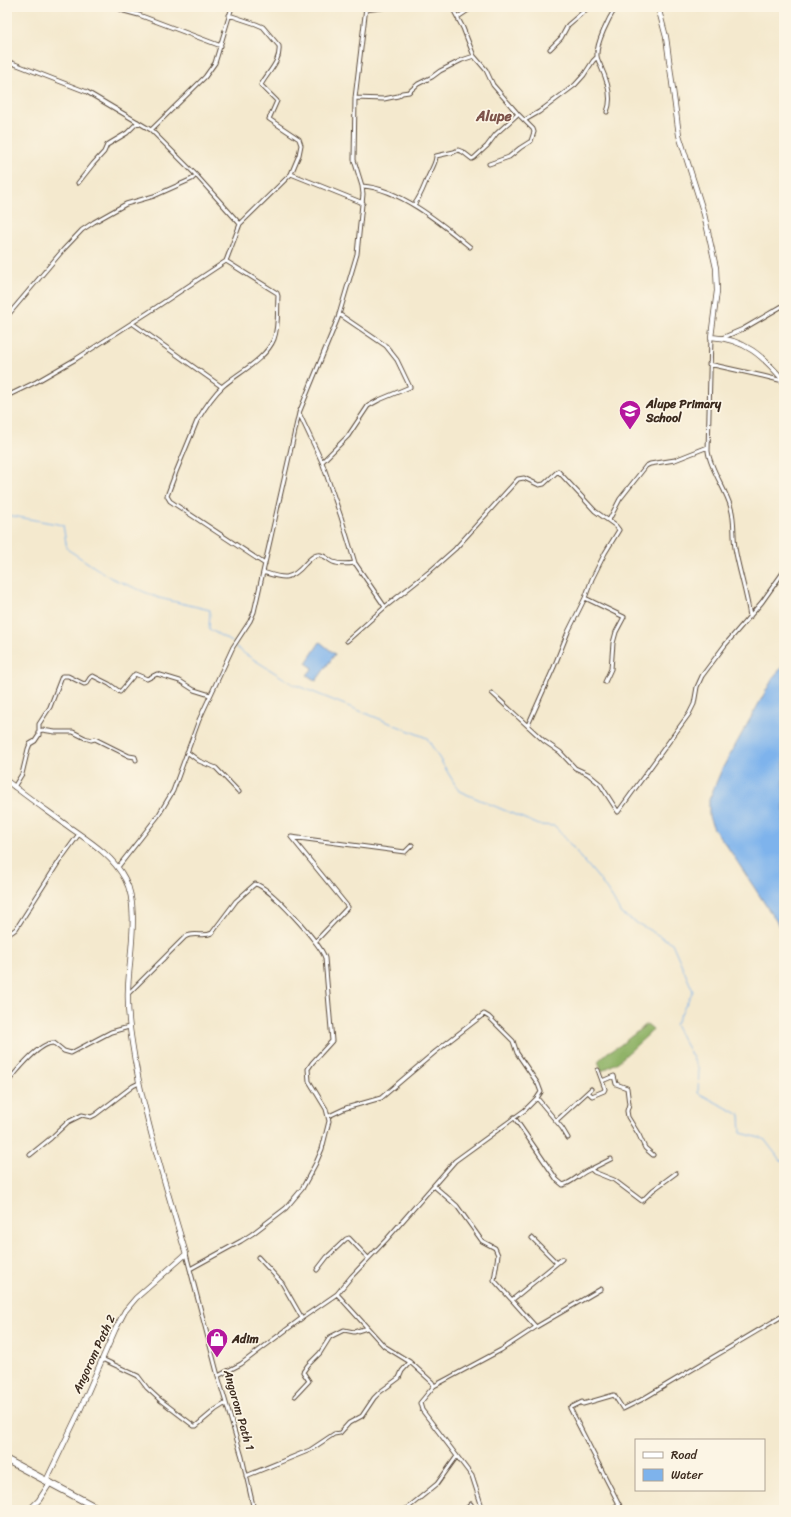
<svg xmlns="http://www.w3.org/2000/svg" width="791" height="1517" font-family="Sriracha,sans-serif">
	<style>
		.forest { fill: #90b368; stroke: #666e43 }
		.water { fill: #7eb3ec; stroke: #5c6e85 }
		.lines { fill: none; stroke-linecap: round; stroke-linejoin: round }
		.stream { stroke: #7eb3ec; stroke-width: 1 }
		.street-casing { stroke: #574738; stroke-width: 5 }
		.secondary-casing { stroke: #574738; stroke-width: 6 }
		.highway-casing { stroke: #574738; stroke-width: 8 }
		.street { stroke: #fff; stroke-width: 3 }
		.secondary { stroke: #fff; stroke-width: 4.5 }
		.highway { stroke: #fff; stroke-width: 6 }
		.labels { text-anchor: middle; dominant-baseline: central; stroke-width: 3.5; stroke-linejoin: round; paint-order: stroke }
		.poi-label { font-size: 12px; font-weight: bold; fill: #3b2a1e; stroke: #fcf5e5; text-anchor: start }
		.street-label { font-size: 12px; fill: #3b2a1e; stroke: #fcf5e5 }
		.quarter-label { font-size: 14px; font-weight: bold; fill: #7d534a; stroke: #fcf5e5 }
	</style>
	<rect width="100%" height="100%" fill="#fcf5e5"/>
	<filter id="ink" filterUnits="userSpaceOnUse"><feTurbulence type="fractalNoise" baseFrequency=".025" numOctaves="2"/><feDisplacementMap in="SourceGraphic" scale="8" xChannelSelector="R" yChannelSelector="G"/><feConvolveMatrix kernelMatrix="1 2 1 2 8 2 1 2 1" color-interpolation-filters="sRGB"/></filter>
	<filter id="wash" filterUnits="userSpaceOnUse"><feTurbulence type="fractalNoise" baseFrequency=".012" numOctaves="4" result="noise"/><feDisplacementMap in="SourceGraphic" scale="16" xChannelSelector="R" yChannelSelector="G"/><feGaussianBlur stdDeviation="0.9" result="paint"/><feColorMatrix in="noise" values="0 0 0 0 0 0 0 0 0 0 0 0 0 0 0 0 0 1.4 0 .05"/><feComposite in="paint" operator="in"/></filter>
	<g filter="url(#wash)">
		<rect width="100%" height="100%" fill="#f4e9ce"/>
		<path class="forest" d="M647,1024l6,5 -3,4 -32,29 -16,9 -4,-10 10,-9 11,-6z"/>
		<path class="water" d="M320,642l15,12 -19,27 -9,-6 6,-7 -7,-5z
			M784,664v269l-55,-84 -15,-20 -5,-12v-17l13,-31 50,-89z"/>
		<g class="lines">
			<path class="stream" d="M7,515l56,10 4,24 44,29 48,20 51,12 -1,19 23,13
				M235,646l10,8 48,30 134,54 32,53 80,34 16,1 45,54 13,19 8,15 51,29 21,48 -18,34 24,44 -1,24 42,22 1,18 23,6 17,22 3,1"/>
		</g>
	</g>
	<g filter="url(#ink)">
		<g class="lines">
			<g class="street-casing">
				<path id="street" d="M116,7l8,4 15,4 82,31
					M452,7l11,21 11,28 12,14 7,15 25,29 15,15 1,3 -3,9 -11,7 -11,9 -20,7
					M365,10l23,-3
					M229,15l27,9 7,3 16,19c2,16 -12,27 -18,39l16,16 -8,18 30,20 2,6 -2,10 -8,19 -51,50
					M458,17l12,-8 6,-2
					M550,49l11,-11 7,-13 21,-18
					M7,61l80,31 64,38 45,45 44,49 -14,37 -77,51 -73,47 -40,23 -29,14
					M355,98l29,1 14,-3 4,-3 7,-1 9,-8 14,-7 8,-6 22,-11 12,-4
					M607,112c6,-14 0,-32 -6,-45 -1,-4 -4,-7 -4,-11 -1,-13 12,-38 19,-49
					M525,120l14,-8 36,-27 9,-10 9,-14 4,-4
					M151,130l54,-53 10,-14 17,-56
					M291,174l72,29
					M78,183l15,-19 11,-12 3,-7 20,-12 11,-11
					M362,186c37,2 80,38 108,61
					M414,205c9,-12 10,-21 17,-34 2,-5 5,-9 5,-15l18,-4 4,-2 5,2 9,7 2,-1 13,-12 9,-12 22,-20
					M226,261l51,32 1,3c-1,14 1,30 -4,43 -8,20 -36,34 -51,47 -10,9 -19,23 -26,35l-21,51 -9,24 3,5 95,63
					M9,314l54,-64 19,-20 12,-8 32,-18 28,-8 38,-17 4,-4
					M132,323l90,64
					M711,337l-3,114c2,18 18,38 23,57 4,13 2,26 4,40 4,23 12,46 15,69
					M722,338l21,-9 41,-24
					M709,364l54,12 20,5
					M299,413l23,49 19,55 14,46 30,44
					M322,462l26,-26 20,-30 11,-6 31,-13 -13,-27 -11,-14 -47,-32
					M609,520l11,-21 26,-33 4,-2 25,-4 33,-13
					M263,572c19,6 27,10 42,-8 3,-3 7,-8 12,-9 6,-2 11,5 16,7 7,3 15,2 22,1
					M585,598l39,19 -8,15 -3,11 -2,26 -6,13
					M347,641l38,-34 44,-35 26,-23 63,-70 6,-1 15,7 5,-1 14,-13 37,40 21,15 3,4 -14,23 -13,26 -7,19 -17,34 -14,35 -26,58
					M492,693l52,48 16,11 15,16 13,6 12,10 18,28 71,-98 5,-10 3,-17 5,-11 23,-31 37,-43 22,-31
					M38,732l4,-2 13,2h18l12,6 6,2 4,-1 34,17 6,1 1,3
					M187,752l12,9 17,7 23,24
					M14,787l8,-13 6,-25 2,-5 5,-3 4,-6v-11l11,-17 12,-31h6l16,8c5,0 4,-7 9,-8l16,8 11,8 15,-18 12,5 10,-5 23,7 14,9 16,5
					M118,867l40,-51 15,-25 26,-71 34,-73 17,-26 4,-9 45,-199 39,-95 19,-64 6,-60 -1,-8 -8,-26 1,-62 11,-91
					M7,932h5l4,-3 44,-69 19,-26
					M315,942l33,-35 -57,-70 114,15 7,-7
					M128,994l57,-57c9,-6 18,1 27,-4l24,-32 19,-17c14,2 66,60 70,74l7,83 -20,22 -4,6 1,12 17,28 3,12 -7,28 -6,14 -14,26 -16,19 -34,26 -11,7 -51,28
					M602,1081l12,-5 2,8 11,4 2,16 -2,7 1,6 11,18 6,13 8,7
					M7,1083c9,-11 32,-41 47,-40l10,8 7,2 40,-21 18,-5
					M588,1092l4,4 12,-5 1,-2 -7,-19
					M537,1098l25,30 6,10
					M329,1116l17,-8 35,-10 54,-46 49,-38 5,3 24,24 4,12 21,31 3,8 -4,6 -12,12 -70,51 -69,79 -35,37 -14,17
					M514,1117l43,63 6,5c11,-3 17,-12 28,-16l3,3 20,8 28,21 11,-11 23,-17
					M556,1121l35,-32
					M30,1155l21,-17 17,-16 14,-7 9,2 4,-2 38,-29 6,-3
					M591,1169l20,-10
					M434,1186l23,20 25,35 13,7 3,7 -4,25 42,47
					M532,1238l25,25
					M186,1254l32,122 24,81 12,53
					M258,1257l24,26 20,35
					M317,1270l10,-13 19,-18 3,-1 19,20
					M512,1300l50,-41
					M102,1359l36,17 9,12 13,12 34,26h2l19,-16 11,-7
					M218,1376l23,-12 61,-46 35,-24 47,52 26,16 22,20 2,4 -14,17 2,7 50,66 11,34
					M434,1386l67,-36 35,-23 65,-38
					M295,1396l14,-15 -6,-9 5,-7 12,-12 10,-16 14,-7 10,2 13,-4
					M246,1476l64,-26 24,-16 6,-1 9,-10 13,-7 12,-18 6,-6 19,-14 3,-7 8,-9
					M405,1510l32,-26 20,-28
					M465,1510l6,-6
					M610,1510l9,-6
					M622,1510l-52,-102 12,-6 1,2 31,-9 9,14 18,-9 143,-85"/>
			</g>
			<g class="secondary-casing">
				<path id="secondary" d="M658,7l8,30 13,98 25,79 12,54 1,23 -6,46c34,2 52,19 73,44
					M7,781c19,15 39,29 58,43 22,16 47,30 60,55 15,27 4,79 3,110 -1,25 3,48 7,72 12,66 32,129 51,193l-50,44 -11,13 -10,19 -35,80 -34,71
					M29,1510l10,-10 11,-17"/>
			</g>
			<g class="highway-casing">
				<path id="highway" d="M7,1460l94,50"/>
			</g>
			<use href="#street" class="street"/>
			<use href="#secondary" class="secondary"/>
			<use href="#highway" class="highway"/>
		</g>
	</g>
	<defs>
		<g id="school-pin" transform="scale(1.15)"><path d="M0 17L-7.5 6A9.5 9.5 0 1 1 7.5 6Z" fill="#b5179e" stroke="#fcf5e5"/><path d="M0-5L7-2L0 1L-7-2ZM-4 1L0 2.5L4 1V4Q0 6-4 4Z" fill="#fff"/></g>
		<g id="shop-pin" transform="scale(1.15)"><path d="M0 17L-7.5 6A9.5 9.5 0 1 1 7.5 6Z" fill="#b5179e" stroke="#fcf5e5"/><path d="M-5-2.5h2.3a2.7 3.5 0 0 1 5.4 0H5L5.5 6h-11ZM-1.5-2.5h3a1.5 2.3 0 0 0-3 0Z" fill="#fff"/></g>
	</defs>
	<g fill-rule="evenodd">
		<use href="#school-pin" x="630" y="411"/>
		<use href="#shop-pin" x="217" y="1339"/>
	</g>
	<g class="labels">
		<g class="poi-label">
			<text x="646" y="404">Alupe Primary<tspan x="646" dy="14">School</tspan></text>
			<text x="232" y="1339">Adim</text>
		</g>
		<g class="street-label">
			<text transform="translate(94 1354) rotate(-65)">Angorom Path 2</text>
			<text transform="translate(239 1410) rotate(74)">Angorom Path 1</text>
		</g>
		<g class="quarter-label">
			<text x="494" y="116">Alupe</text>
		</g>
	</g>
	<rect width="791" height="1517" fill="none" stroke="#fcf5e5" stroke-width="24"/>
	<rect x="635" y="1439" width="130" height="52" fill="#fcf5e5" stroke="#afa495"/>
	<rect x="643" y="1452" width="20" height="6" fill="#ffffff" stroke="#afa495"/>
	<text x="671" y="1459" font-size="12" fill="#3b2a1e">Road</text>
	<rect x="643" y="1469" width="20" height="12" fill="#7eb3ec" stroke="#afa495"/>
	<text x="671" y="1479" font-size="12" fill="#3b2a1e">Water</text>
</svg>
